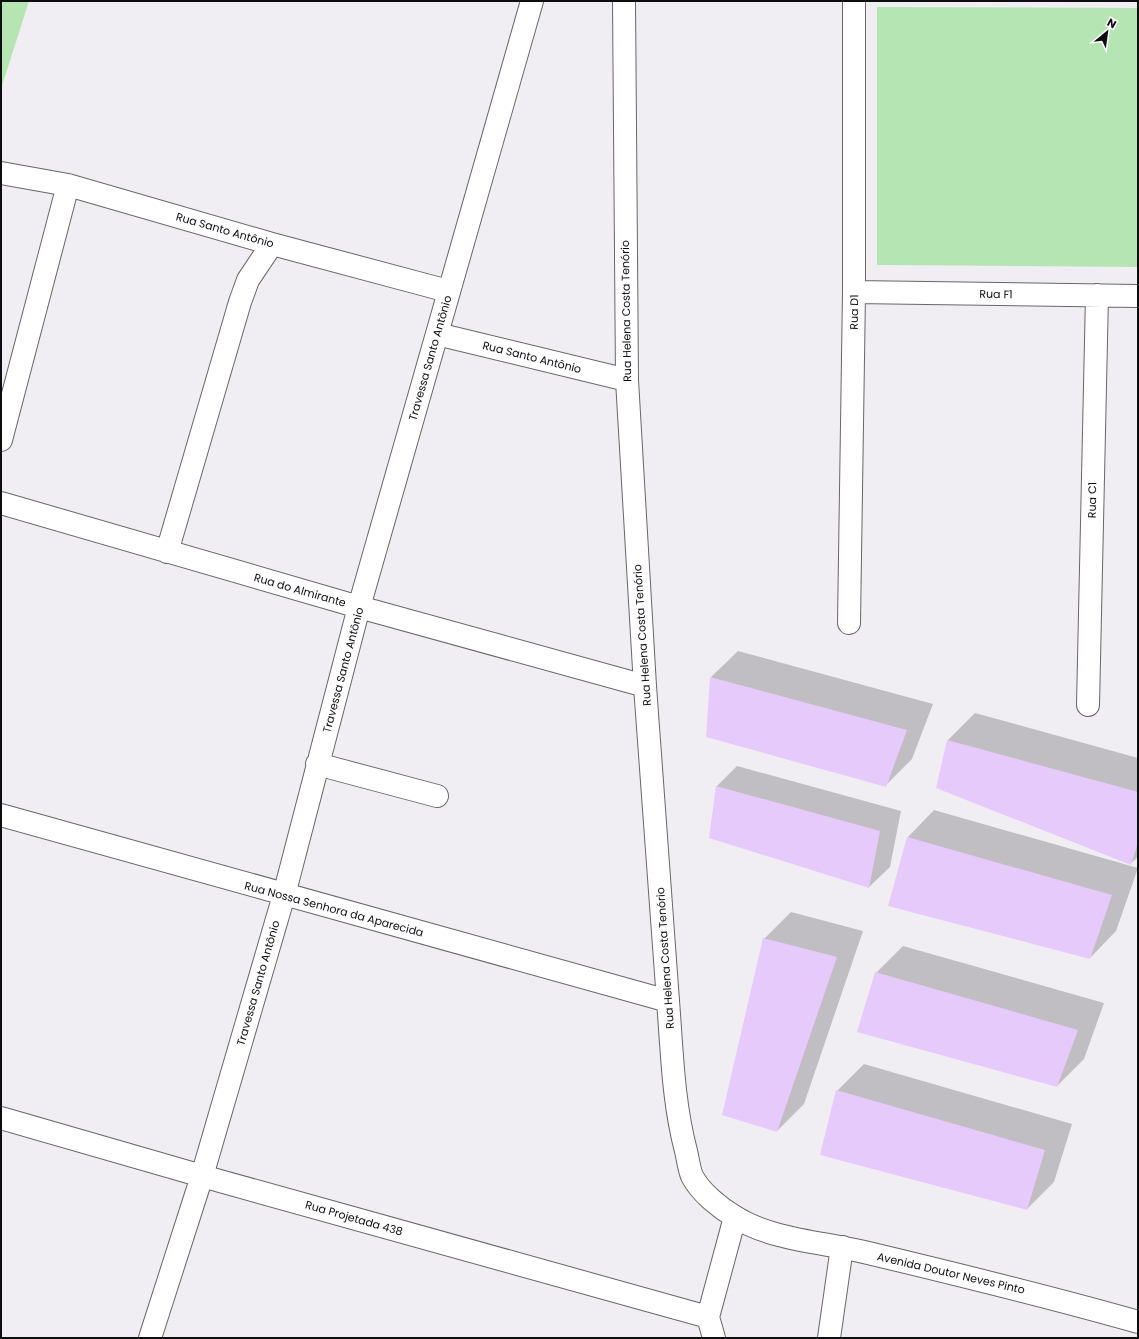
<svg xmlns="http://www.w3.org/2000/svg" width="1139" height="1339" font-family="Poppins,sans-serif">
	<style>
		.green { fill: #b5e5b3 }
		.shadow { fill: #0003 }
		.building { fill: #e6cafc }
		.lines { fill: none; stroke-linecap: round; stroke-linejoin: round }
		.street-casing { stroke: #68666a; stroke-width: 24 }
		.secondary-casing { stroke: #68666a; stroke-width: 24 }
		.street { stroke: #fff; stroke-width: 22 }
		.secondary { stroke: #fff; stroke-width: 22 }
		.labels { text-anchor: middle; dominant-baseline: central; stroke-width: 3; stroke-linejoin: round; paint-order: stroke }
		.street-label { font-size: 11px; fill: #0d0c0e; stroke: #fdfcff }
	</style>
	<rect width="100%" height="100%" fill="#f1eef3"/>
	<path class="green" d="M1,1h28l-28,88z
		M877,7l261,1v259l-261,-2z"/>
	<path class="shadow" d="M738,651l195,53 -21,55 -27,27 -174,-109z
		M975,713l163,45v99l-7,6 -194,-76 11,-47z
		M737,766l164,45 -11,56 -21,20 -159,-50 7,-51z
		M934,810l204,58 -22,63 -26,27 -182,-121z
		M791,912l72,19 -59,173 -27,27 -13,-192z
		M903,946l201,57 -20,56 -27,27 -181,-113z
		M864,1064l208,60 -18,58 -27,27 -190,-118z"/>
	<path class="building" d="M710,677l197,53 -21,57 -180,-50z
		M947,740l191,52v50l-7,23 -195,-77z
		M716,786l164,45 -11,57 -160,-50z
		M907,837l205,58 -22,64 -202,-53z
		M763,938l74,19 -60,175 -55,-17z
		M875,972l203,58 -21,57 -200,-55z
		M836,1090l209,60 -18,60 -207,-55z"/>
	<g class="lines">
		<g class="street-casing">
			<path id="street" d="M624,1l3,379 18,306 23,315
				M1,173l67,12 204,59 176,47
				M854,292l284,4
				M437,334l190,46
				M1,440l67,-255
				M1,503l358,104 286,79
				M167,552l73,-250 8,-22 24,-36
				M849,623l5,-331v-291
				M1088,705l9,-410
				M317,764l120,32
				M1,1118l201,58 506,141
				M150,1338l52,-162 82,-281 75,-288 173,-606
				M714,1338l-6,-21 27,-100
				M829,1338l13,-91"/>
		</g>
		<g class="secondary-casing">
			<path id="secondary" d="M1,815l667,186c4,50 5,101 18,150 2,8 3,18 6,25 8,16 28,32 43,41 37,23 87,25 129,35 92,22 183,44 274,70"/>
		</g>
		<use href="#street" class="street"/>
		<use href="#secondary" class="secondary"/>
	</g>
	<g class="labels">
		<g class="street-label">
			<text transform="translate(225 230) rotate(16)">Rua Santo Antônio</text>
			<text transform="translate(996 294) rotate(1)">Rua F1</text>
			<text transform="translate(626 311) rotate(-91)">Rua Helena Costa Tenório</text>
			<text transform="translate(854 312) rotate(-89)">Rua D1</text>
			<text transform="translate(532 357) rotate(14)">Rua Santo Antônio</text>
			<text transform="translate(430 358) rotate(-74)">Travessa Santo Antônio</text>
			<text transform="translate(1092 500) rotate(-89)">Rua C1</text>
			<text transform="translate(300 590) rotate(16)">Rua do Almirante</text>
			<text transform="translate(642 635) rotate(-94)">Rua Helena Costa Tenório</text>
			<text transform="translate(343 670) rotate(-75)">Travessa Santo Antônio</text>
			<text transform="translate(334 909) rotate(15)">Rua Nossa Senhora da Aparecida</text>
			<text transform="translate(665 958) rotate(-94)">Rua Helena Costa Tenório</text>
			<text transform="translate(258 983) rotate(-74)">Travessa Santo Antônio</text>
			<text transform="translate(354 1218) rotate(16)">Rua Projetada 438</text>
			<text transform="translate(951 1273) rotate(13)">Avenida Doutor Neves Pinto</text>
		</g>
	</g>
	<rect width="1139" height="1339" fill="none" stroke="#0d0c0e" stroke-width="4"/>
	<g transform="translate(1107 32) rotate(29)" stroke="#fdfcff" stroke-width="3" paint-order="stroke">
	<path d="M0-3L7 15L0 10L-7 15Z" fill="#0d0c0e"/>
	<text y="-6" font-size="11" font-weight="bold" text-anchor="middle" fill="#0d0c0e">N</text>
	</g>
</svg>
